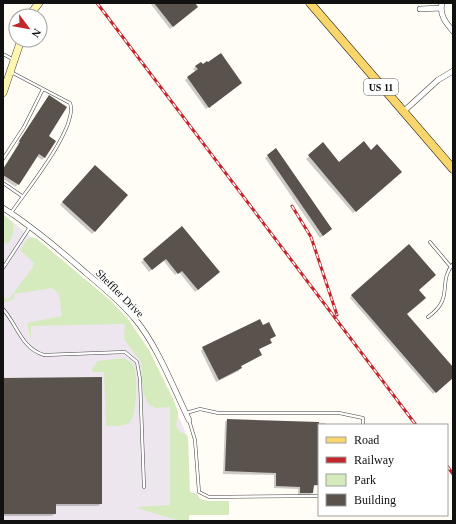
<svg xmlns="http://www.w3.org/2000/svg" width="456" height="524" font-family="Georgia,serif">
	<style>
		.industrial { fill: #eee6ef }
		.green { fill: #d5ebbd }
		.shadow { fill: #0003 }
		.building { fill: #5a524d }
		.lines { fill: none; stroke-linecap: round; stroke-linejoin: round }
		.lane-casing { stroke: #444; stroke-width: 3.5 }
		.street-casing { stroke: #444; stroke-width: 6 }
		.secondary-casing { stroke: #333; stroke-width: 8 }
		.primary-casing { stroke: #222; stroke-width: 9 }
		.lane { stroke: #fff; stroke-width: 2.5 }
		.street { stroke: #fff; stroke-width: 5 }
		.secondary { stroke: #fff6b0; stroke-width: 7 }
		.primary { stroke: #f9d66b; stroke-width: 8 }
		.rail-casing { stroke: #c4262e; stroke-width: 3 }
		.rail { stroke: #fff; stroke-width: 1.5; stroke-dasharray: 4.5; stroke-linecap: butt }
		.labels { text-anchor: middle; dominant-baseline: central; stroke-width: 4; stroke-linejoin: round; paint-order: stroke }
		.shield { fill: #fff; stroke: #585858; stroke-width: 1 }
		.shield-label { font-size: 10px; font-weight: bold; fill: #111 }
		.street-label { font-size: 11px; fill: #111; stroke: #fff }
	</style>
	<rect width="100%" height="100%" fill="#fffdf5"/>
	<path class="industrial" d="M3,214l117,97 36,54 32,73 1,83h-186z"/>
	<path class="green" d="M3,214l10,9v11l-5,10 -5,-2z
		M32,237l5,2 74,62 17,18 21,31 25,51 4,11 -2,14 4,6 6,2 2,4 2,54 7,2 3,5 8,2h21v14h-40v6h-9l-43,-13 1,-1 32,-2v-98l-14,1 -8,-4 -5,-12 -2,-30 -17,-23 1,-15 -94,2v13l-4,-16 35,-7 -3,-22 -7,-6 -38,6v5l-7,3 -4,-1v-4l5,3 25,-33 1,-4 -14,-13 7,-10z
		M124,358c5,3 9,5 11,11 2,10 2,46 -5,53 -6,5 -16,4 -24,4l-2,-54h-12l1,-5 5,-6z"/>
	<path class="shadow" d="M150,3h44v6l-24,20z
		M196,66l43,19 -33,24 -21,-29 11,-8 -3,-3z
		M49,96l-1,41 -3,20 -3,3 -6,-4 -20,31 -13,-8v-9l16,-25 -2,-1z
		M322,144l17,19 32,-12 27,23 -45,39 -47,-54z
		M276,150l53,81 -9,7 -55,-80z
		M95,166l32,29 -35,39 -32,-29z
		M182,228l34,46 -21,18 -16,-20 -4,3 -12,-15 -14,12 -8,-10z
		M418,290l-12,24 47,54v9l-20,17 -83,-96 2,-3z
		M263,327l12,9 -6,4 1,3 -2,2 -10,5 3,5 -21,12 -1,4 -23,11 -15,-31 2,-3z
		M3,379l98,124 -3,3h-43v7l-3,3h-49z
		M227,420l99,3 -1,2h-6v60l-7,2v6l-2,2h-12v-6l-24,-1v-13l-51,-1 2,-52z"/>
	<path class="building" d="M154,3h41l3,4 -25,20z
		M221,53l21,30 -33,25 -22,-31 11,-8 -3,-3 6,-4 2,2 4,-3 1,1z
		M49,95l18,12 -18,29 7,5 -11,17 -6,-4 -20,31 -16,-10v-6l17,-27 -1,-1z
		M364,141l7,9 6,-6 25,28 -46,40 -48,-57 15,-13 16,20z
		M276,148l56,81 -9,7 -56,-81z
		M95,165l33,30 -33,37 -33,-30z
		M182,226l38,46 -22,18 -16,-19 -4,3 -12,-15 -14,11 -9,-11z
		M409,244l27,31 -17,15 7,8 -19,16 46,53v11l-17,15 -85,-98z
		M260,319l3,6 6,-3 7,14 -6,3 2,4 -13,6 3,6 -21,11 1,2 -23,12 -17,-33z
		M102,377v127h-46v10h-53v-136z
		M227,419l92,3v63h-5l-1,8h-13v-6l-24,-1v-13l-51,-2z"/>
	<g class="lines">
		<g class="lane-casing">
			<path id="lane" d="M3,54l11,6
				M11,72l55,29 4,2c9,24 -45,89 -59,110
				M3,159l21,-32 19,-38
				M3,183l19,13
				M430,242l21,25
				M3,268l27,-41
				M3,309c15,17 18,39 41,46l81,-3 12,10 3,17 4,108
				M428,317c27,-19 9,-34 25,-53
				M186,413l14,-4 18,4h121l24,5v7
				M189,420l6,20 4,52 10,5 110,-1"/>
		</g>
		<g class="street-casing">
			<path id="street" d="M442,3c-3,12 4,20 11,28
				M420,9l21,-1
				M403,112l35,-32 15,-9
				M3,208c30,19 57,42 83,65 17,14 35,29 49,46 22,26 39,70 54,101"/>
		</g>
		<g class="secondary-casing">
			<path id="secondary" d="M29,16l10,-13
				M3,93l18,-53"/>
		</g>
		<g class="primary-casing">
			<path id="primary" d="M310,3l143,166"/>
		</g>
		<use href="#lane" class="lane"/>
		<use href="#street" class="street"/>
		<use href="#secondary" class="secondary"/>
		<use href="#primary" class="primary"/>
		<g class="rail-casing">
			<path id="rail" d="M97,3l319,422
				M292,206l19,31 26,78
				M447,466l6,8"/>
		</g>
		<use href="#rail" class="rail"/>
	</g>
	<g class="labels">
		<rect class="shield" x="364" y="79" width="34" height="16" rx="3"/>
		<g class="shield-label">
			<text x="381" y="87">US 11</text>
		</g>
		<g class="street-label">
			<text transform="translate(120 293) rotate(45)">Sheffler Drive</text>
		</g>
	</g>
	<rect width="456" height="524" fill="none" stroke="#111111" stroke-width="8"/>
	<rect x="318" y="424" width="130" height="92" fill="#ffffff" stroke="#a0a0a0"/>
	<rect x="326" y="437" width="20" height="6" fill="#f9d66b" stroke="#a0a0a0"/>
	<text x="354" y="444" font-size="12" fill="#111111">Road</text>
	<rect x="326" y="457" width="20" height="6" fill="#c4262e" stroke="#a0a0a0"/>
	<text x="354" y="464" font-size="12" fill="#111111">Railway</text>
	<rect x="326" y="474" width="20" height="12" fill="#d5ebbd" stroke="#a0a0a0"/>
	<text x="354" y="484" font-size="12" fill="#111111">Park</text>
	<rect x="326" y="494" width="20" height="12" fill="#5a524d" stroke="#a0a0a0"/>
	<text x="354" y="504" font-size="12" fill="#111111">Building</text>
	<g transform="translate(28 28) rotate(122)"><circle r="19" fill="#ffffff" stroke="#a0a0a0"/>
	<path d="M0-3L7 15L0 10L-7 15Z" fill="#c4262e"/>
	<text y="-6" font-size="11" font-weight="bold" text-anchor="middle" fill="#111111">N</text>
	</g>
</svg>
